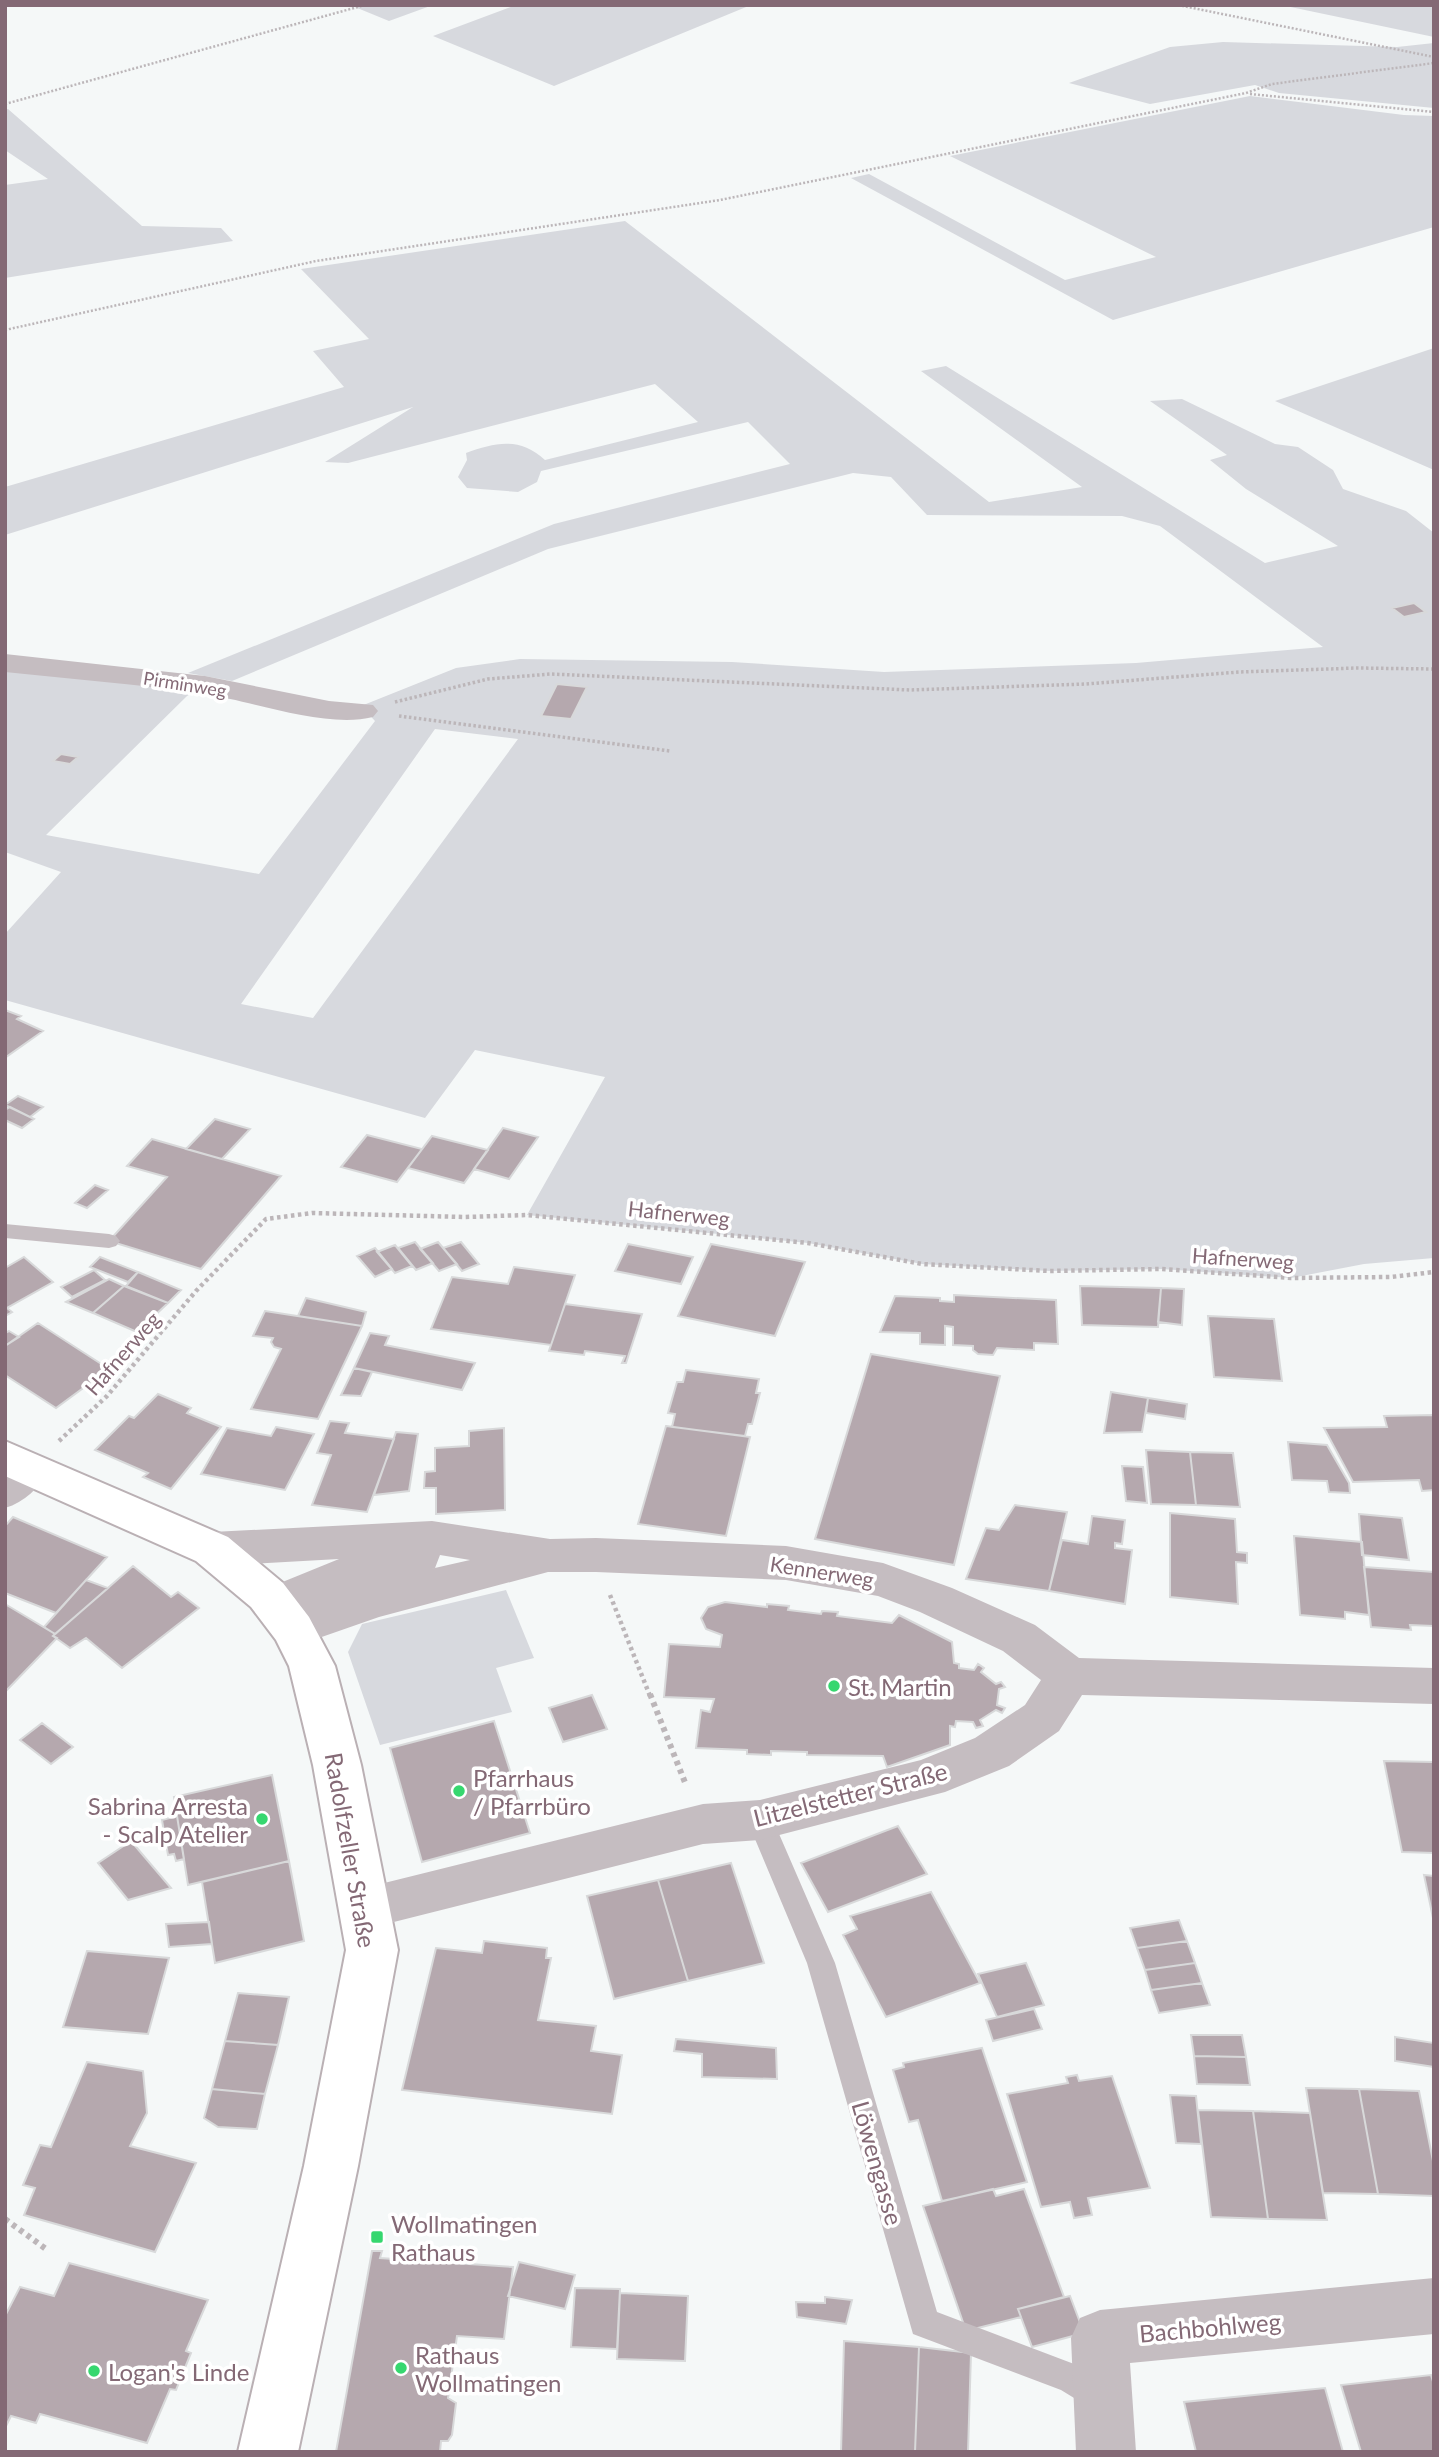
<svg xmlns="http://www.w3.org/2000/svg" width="1439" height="2457" font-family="Lato,sans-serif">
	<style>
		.green { fill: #d7d9de; fill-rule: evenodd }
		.building { fill: #b5a8ae; stroke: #d8d9da; stroke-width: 2 }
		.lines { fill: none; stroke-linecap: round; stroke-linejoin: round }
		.secondary-casing { stroke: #bab0b4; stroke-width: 4 }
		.path-far3 { stroke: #bcb6b9; stroke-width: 2.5; stroke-dasharray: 2 2; stroke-linecap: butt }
		.path-far2 { stroke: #bcb6b9; stroke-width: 3.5; stroke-dasharray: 2.5 2.5; stroke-linecap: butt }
		.path-far1 { stroke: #bcb6b9; stroke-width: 4.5; stroke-dasharray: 3.5 3.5; stroke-linecap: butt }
		.path { stroke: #bcb6b9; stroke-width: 6; stroke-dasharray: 4.5 4.5; stroke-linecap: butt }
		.service { fill: #c5bdc1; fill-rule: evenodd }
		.minor { fill: #c5bdc1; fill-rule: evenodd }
		.secondary { fill: #fff; fill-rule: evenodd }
		.poi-dot { fill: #36d76f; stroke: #fff; stroke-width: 2.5 }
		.labels { text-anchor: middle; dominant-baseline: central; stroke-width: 7; stroke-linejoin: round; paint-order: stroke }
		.far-street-label { font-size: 18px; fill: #846975; stroke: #fff }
		.street-label { font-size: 21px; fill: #846975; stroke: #fff }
		.near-poi-label { font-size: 24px; fill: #846975; stroke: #fff; text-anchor: start }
		.near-street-label { font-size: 24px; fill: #846975; stroke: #fff }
	</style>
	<rect width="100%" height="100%" fill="#f5f8f8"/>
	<path class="green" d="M350,5h83l-44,16z
		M516,5h235l-197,81 -121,-50z
		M1281,5h147l6,1v31z
		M1223,42l174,5 37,-4v65l-155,-15 -24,-8 -105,19 -81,-21 101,-36z
		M1250,96l154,19 30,1v111l-321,93 -262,-142 18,-4 196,106 91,-23 -206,-101z
		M8,109l134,117 79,2 12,13 -228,37v-93l43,-6 -43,-29v-40z
		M625,221l364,281 93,-15 -161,-116 25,-5 319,197 73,-17 -92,-57 -36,-29 17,-5 -77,-54 32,-2 93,45 23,3 35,23 10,19 63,22 28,22v725l-70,6 -73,14 -129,-9 -113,2 -127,-7 -114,-21 -281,-28 78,-138 -130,-27 -50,68 -420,-118v-66l56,-62 -56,-20v-189l200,22 -18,11 -141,139 213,39 116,-153 -14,-15 95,-38 64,-9 212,3 152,10 252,-9 187,-16 -163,-121 -38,-10 -195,-1 -36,-38 -38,-4 -305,76 -316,132 -44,-8 366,-149 236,-60 -42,-42 -207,49 -4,11 -19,10 -51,-4 -9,-11 9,-17 -1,-7c30,-11 54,-16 79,7l153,-38 -43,-38 -307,79 -23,-1 88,-55 -408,128v-48l339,-100 -31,-36 56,-12 -68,-70zM435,729l83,10 -205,279 -72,-14z
		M1434,348v122l-159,-69z
		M506,1590l28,68 -38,10 16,44 -132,33 -32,-93 14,-28z"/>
	<path class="building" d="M1414,603l12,9 -22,5 -12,-9z
		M557,684l30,3 -16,32 -30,-3z
		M61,754l17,3 -8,7 -17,-3z
		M5,1010l16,6 -4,3 26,12 -37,26z
		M18,1096l25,11 -13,10 -25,-12z
		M10,1107l24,12 -12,9 -17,-8v-10z
		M215,1119l35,10 -28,30 -36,-10z
		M503,1128l35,9 -29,42 -35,-10z
		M367,1135l55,14 -25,33 -56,-15z
		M432,1136l56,14 -24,33 -56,-15z
		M152,1139l129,37 -80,93 -92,-28 58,-64 -40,-11z
		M95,1185l13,5 -21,18 -12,-5z
		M415,1242l18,21 -17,7 -18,-22z
		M438,1242l19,22 -18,7 -19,-22z
		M461,1242l18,22 -17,7 -19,-23z
		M628,1244l65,13 -12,27 -66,-13z
		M711,1244l94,18 -30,74 -97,-20z
		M395,1245l17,21 -17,7 -18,-21z
		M375,1248l17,21 -17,8 -18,-21z
		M24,1257l29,25 -46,26 5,4 -7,4v-48z
		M100,1257l38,15 -10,10 -38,-15z
		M514,1267l61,8 -24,70 -120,-16 21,-52 56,7z
		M94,1270l11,10 -33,17 -11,-10z
		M138,1272l43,18 -13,13 -42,-17z
		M109,1279l15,7 -31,27 -27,-11z
		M124,1286l44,17 -31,29 -44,-19z
		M1080,1286l81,2 -3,39 -76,-2z
		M1161,1288l23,1 -2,36 -24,-3z
		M954,1295l102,5 2,44 -24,-1v7l-37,-2 -4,7 -15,-1 -5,-4v-4l-20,-1v-18l-8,-1v19l-25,-1v-11l-40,-1 15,-36 45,2v3l14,1z
		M306,1298l60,14 -4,14 -64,-10z
		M565,1304l77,10 -16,49h-4l3,-7 -40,-5 -1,4 -35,-4z
		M265,1311l97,15 -44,93 -67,-10 30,-60 -7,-2 -3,-5 2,-4 -20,-2z
		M1208,1316l66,3 8,62 -68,-4z
		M38,1323l71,46 -53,39 -51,-33v-29z
		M9,1331l10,6 -14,9v-13z
		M370,1333l19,3 -4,9 90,18 -13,27 -108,-22z
		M871,1354l129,22 -46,189 -139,-26z
		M354,1368l18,4 -11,24 -20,-1z
		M686,1370l73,9 -3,14h4l-8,31h-4l-3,12 -73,-9 3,-13 -7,-1 9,-31h6z
		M1111,1392l37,6 -6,34 -38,1z
		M158,1394l33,14 -4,5 34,14 -50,62 -28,-12 5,-4 -53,-23 34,-34 5,2z
		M1148,1398l39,6 -2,15 -39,-6z
		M1433,1415l1,75 -12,1 -3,-11 -66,2 -29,-54 63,-1 -3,-11z
		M330,1421l19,2 -4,10 49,6 -27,73 -55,-7 19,-50 -14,-2z
		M666,1426l84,11 -24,99 -88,-12z
		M276,1427l38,7 -29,56 -84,-16 26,-46 44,8z
		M504,1428l1,82 -69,4v-26h-12l1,-16 10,-1v-23l34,-2v-15z
		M396,1432l22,2 -9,57 -35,4z
		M1288,1442l39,3 22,38 1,10 -21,-1 -2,-11 -35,-1z
		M1146,1450l44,2 6,53 -45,-1z
		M1190,1452l43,1 7,54 -44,-2z
		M1122,1466l21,1 4,36 -21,-2z
		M1015,1505l52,7 -18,79 -83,-12 20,-51 13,2z
		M1170,1513l65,6 2,33 10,1v10l-11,-1 2,42 -68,-7z
		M1359,1514l43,4 7,42 -47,-5z
		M1092,1516l33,4 -3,24 -7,-1v5l17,2 -7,54 -76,-13 13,-51 26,4z
		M13,1517l94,40 -51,56 -51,-20v-67z
		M1294,1536l68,6 7,73 -24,-3v7l-45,-4z
		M133,1566l38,31 7,-5 21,16 -77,60 -36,-30 -16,10 -17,-12z
		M1364,1567l70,5v54l-24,-1 1,5 -40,-3z
		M86,1580l22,8 -53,46 -11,-7z
		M725,1602l42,5v-3l22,2 -1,4 33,4 1,-3 16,1 -1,4 55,7 7,-8 53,27 2,21 5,1v4l15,2 4,-6 6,4 -3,4 15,12 5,-2 4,5 -6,2 -2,16 8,3 -3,5 -6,-3 -16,10 3,6 -7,2 -3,-6 -17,-1 -1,6 -5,-1v19l-63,22 -4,-11 -76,-1v-3l-36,-1v4l-24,-1v-4l-51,-2 5,-38 9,2 4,-13 -50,-2 5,-53 51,3 2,-12 -16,-6 -5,-11 7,-11z
		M5,1604l50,30 -2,2 4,2 -52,54z
		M592,1695l15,34 -44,13 -14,-34z
		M494,1721l36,112 -108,29 -32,-114z
		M42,1723l31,24 -22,17 -31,-24z
		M1384,1761l50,1v91l-32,-1z
		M272,1775l17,86 -101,24 -14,-88z
		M177,1816l7,43 -8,2 -2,-7 -6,1 -6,-35z
		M898,1826l29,48 -99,38 -27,-49z
		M131,1841l40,47 -43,12 -30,-37z
		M289,1861l15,80 -89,22 -13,-81z
		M731,1863l33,100 -76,18 -30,-101z
		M1424,1875l10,1v42h-1z
		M658,1880l30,101 -74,18 -27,-103z
		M931,1892l49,91 -94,34 -43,-82 14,-6 -7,-13z
		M1179,1920l8,21 -50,7 -7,-20z
		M209,1922l3,22 -43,3 -3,-23z
		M484,1941l63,7 -1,10h5l-13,62 58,6 -5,25 31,4 -10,59 -210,-24 34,-142 46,5z
		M1187,1941l8,22 -50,7 -8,-22z
		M87,1951l82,7 -21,76 -85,-7z
		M1026,1963l18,42 -47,12 -19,-43z
		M1195,1963l7,20 -51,7 -6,-20z
		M1202,1983l8,22 -51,8 -8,-23z
		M238,1993l51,4 -11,48 -53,-4z
		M1034,2009l8,20 -49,12 -7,-21z
		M1191,2035h51l4,22 -52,-1z
		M1395,2037l39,6v24l-39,-6z
		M676,2039l100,9 1,31 -75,-2v-23l-28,-3z
		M225,2041l53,4 -13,49 -53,-5z
		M982,2048l45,134 -85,19 -24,-81 -9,2 -16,-52 11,-3 -1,-4z
		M1194,2056l52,1 4,28 -53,-1z
		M87,2062l56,9 4,42 -17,33 66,17 -41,89 -131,-37 11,-27 -12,-3 17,-40 11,2z
		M1077,2075l2,6 33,-5 38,112 -62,10 4,17 -18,3 -4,-16 -29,5 -34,-113 61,-11 -2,-6z
		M1306,2088l53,1 19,105 -55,-1z
		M212,2089l53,5 -8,35 -39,-2 -14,-9z
		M1359,2089l60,2 15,75v30l-56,-2z
		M1170,2095l26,1 5,48 -25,-1z
		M1198,2110l55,1 15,108 -57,-2z
		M1253,2111l57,2 17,107 -59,-1z
		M993,2189l3,7 28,-7 40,108 -46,12 3,8 -55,14 -43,-125z
		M372,2251h10l-2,7 133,9 -9,72 -47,-3 -9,62 8,5 -4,32 -4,6h-7l-1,11h-104z
		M519,2262l56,13 -10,34 -57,-13z
		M69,2263l139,37 -22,51 5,2 -15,37 -6,-1 -23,54 -107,-29 -4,9 -25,-7 -6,12v-112l15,-29 34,9z
		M575,2288l45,1 -3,60 -46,-2z
		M620,2293l68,3 -3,65 -68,-2z
		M1070,2296l14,37 -52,14 -14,-38z
		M825,2297l27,3 -6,24 -49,-7 -1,-15 29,1z
		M844,2341l75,6 -4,105h-74z
		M919,2347l52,6 -3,99h-53z
		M1431,2375l3,10v67h-73l-20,-67z
		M1325,2388l18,64h-147l-12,-50z"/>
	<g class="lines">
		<g class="secondary-casing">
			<path id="secondary" d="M5,1441l223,96 55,46 26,34 26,49 26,99 37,185 -40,216 -60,286h-60l66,-286 42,-216 -33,-185 -24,-99 -13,-26 -25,-33 -55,-46 -191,-85z"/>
		</g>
		<path class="path-far3" d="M1178,5l256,52
			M1250,94l184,18
			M5,104l360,-99
			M5,330l311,-69 404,-61 526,-107 26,-9 162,-21"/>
		<path class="path-far2" d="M395,702l93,-23 63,-5 359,16 176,-6 153,-12 118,-4 77,1
			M399,716l271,35"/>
		<path class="path-far1" d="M59,1441l48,-45 89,-105 70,-72 46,-6 153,4 62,-2 281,28 114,21 127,7 113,-2 129,9 100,-1 43,-5
			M610,1595l40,101"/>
		<path class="path" d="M650,1694l36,91
			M5,2219l41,30"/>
		<path class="service" d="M5,1224l104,10 7,2 4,5 -4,5 -7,2 -104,-10z
			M760,1809l9,3 4,8 62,143 102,349 145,55 26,18 5,11 -5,11 -11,5 -36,-22 -148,-56 -106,-371 -60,-143 4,-8z"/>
		<path class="minor" d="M5,654l200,22 124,25 44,4 5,6 -5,6c-47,12 -120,-16 -169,-23 -66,-10 -133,-15 -199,-22z
			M28,1454l15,5 6,11c-10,18 -24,32 -44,38v-42l8,-7z
			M432,1521l118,18 46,-1 190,8 97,17 69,25 83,37 44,33 355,10v36l-352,-9 -23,36 -50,35 -64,26 -185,48 -57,4 -337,85 -18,-7 -7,-15 7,-15 355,-88 57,-4 161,-40 54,-22 50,-33 16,-25 -38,-29 -83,-39 -42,-16 -92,-16 -190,-8h-48l-169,45 -86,30 -16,-6 -7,-12 4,-8 -16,-5 -7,-12 7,-12 81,-33 -127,7 -16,-5 -6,-12 6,-12 16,-5zM440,1555l30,5 -44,10 9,-2z
			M1434,2278v56l-304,29 6,89h-60l-5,-114 9,-20 20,-8z"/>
		<use href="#secondary" class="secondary"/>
	</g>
	<g class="poi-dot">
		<circle cx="834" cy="1686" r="7"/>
		<circle cx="459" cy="1791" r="7"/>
		<circle cx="262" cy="1819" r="7"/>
		<rect x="370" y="2230" width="14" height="14" rx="3.5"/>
		<circle cx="401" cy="2368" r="7"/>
		<circle cx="94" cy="2371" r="7"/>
	</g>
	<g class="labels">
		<g class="far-street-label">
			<text transform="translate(185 684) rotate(9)">Pirminweg</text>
		</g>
		<g class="street-label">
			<text transform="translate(679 1213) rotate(6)">Hafnerweg</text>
			<text transform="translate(1243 1258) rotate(4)">Hafnerweg</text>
			<text transform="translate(122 1353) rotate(-49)">Hafnerweg</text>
			<text transform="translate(822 1571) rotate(9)">Kennerweg</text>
		</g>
		<g class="near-poi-label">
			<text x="848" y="1686">St. Martin</text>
			<text x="473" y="1777">Pfarrhaus<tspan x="473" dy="28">/ Pfarrbüro</tspan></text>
			<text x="248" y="1805" text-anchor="end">Sabrina Arresta<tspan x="248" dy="28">- Scalp Atelier</tspan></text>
			<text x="391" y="2223">Wollmatingen<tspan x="391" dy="28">Rathaus</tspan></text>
			<text x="415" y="2354">Rathaus<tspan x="415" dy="28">Wollmatingen</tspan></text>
			<text x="108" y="2371">Logan's Linde</text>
		</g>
		<g class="near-street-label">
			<text transform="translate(850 1794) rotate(-14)">Litzelstetter Straße</text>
			<text transform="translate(351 1850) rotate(80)">Radolfzeller Straße</text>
			<text transform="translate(878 2163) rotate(74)">Löwengasse</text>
			<text transform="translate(1210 2327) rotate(-5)">Bachbohlweg</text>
		</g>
	</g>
	<rect width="1439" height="2457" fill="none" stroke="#846975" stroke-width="14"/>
</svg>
